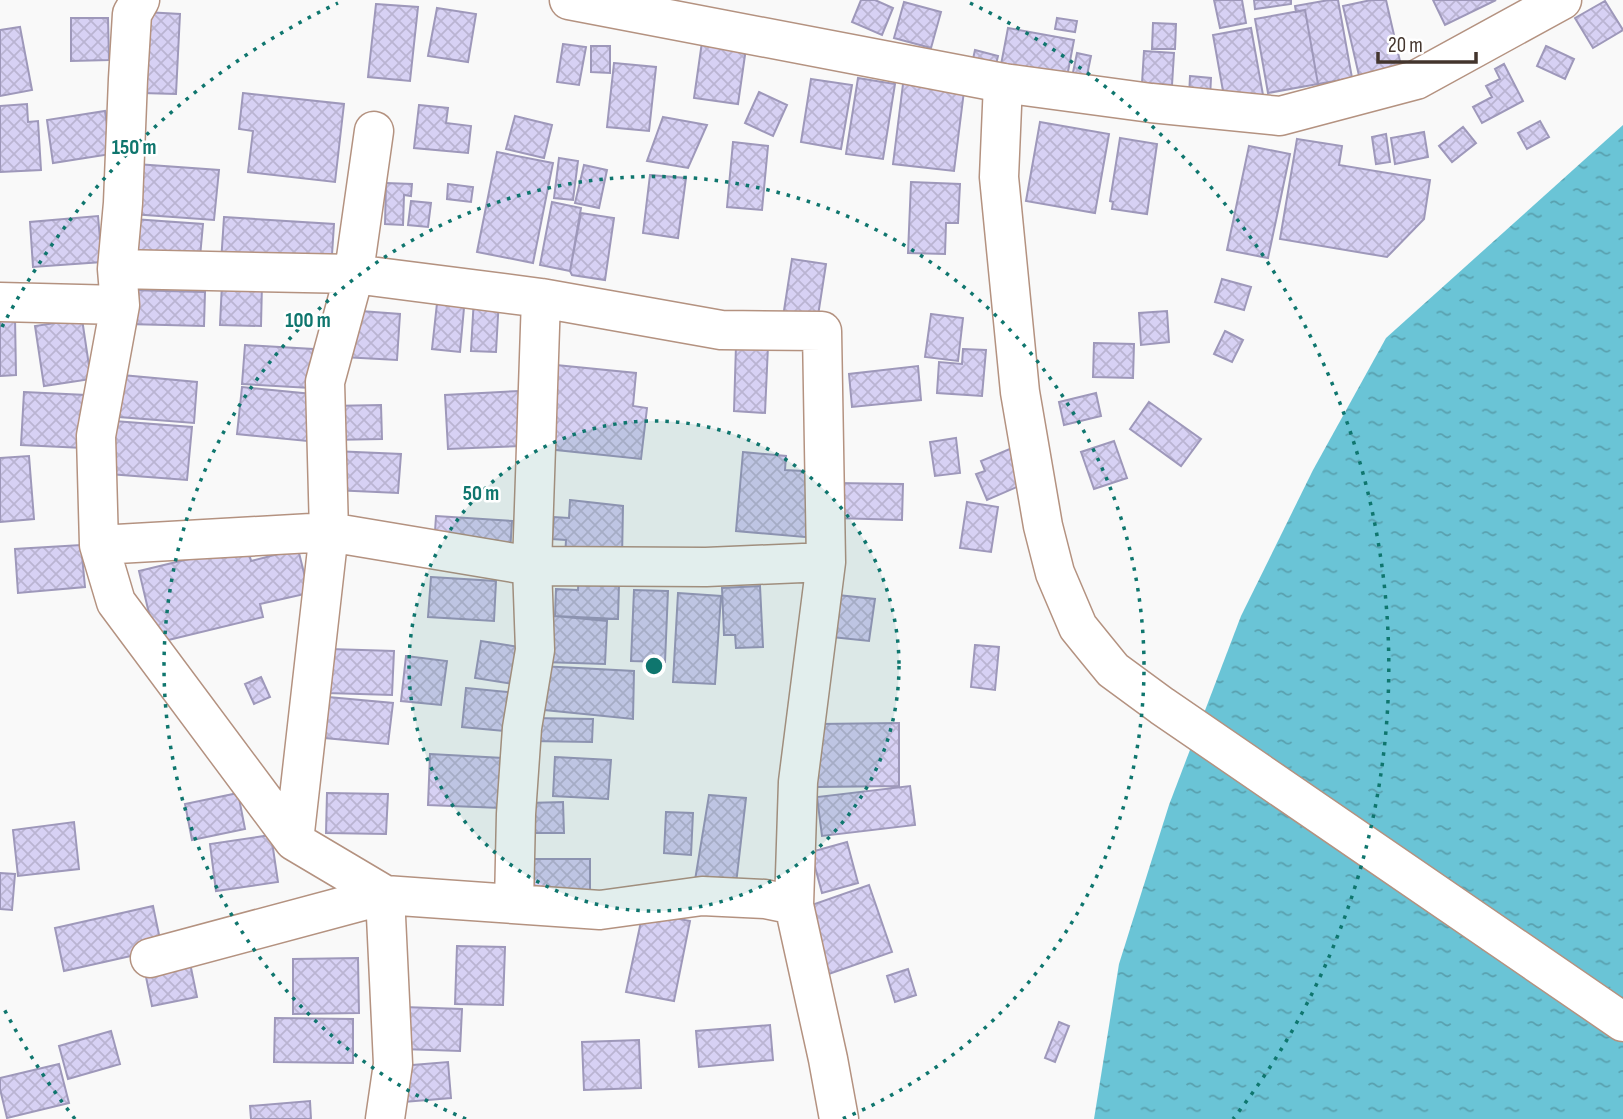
<svg xmlns="http://www.w3.org/2000/svg" width="1623" height="1119" font-family="'Sofia Sans Condensed',sans-serif">
	<style>
		.water { fill: url(#water-ripples) }
		.building { fill: url(#building-cross-hatch); stroke: #9e98ba; stroke-width: 2 }
		.lines { fill: none; stroke-linecap: round; stroke-linejoin: round }
		.minor-casing { stroke: #b49280; stroke-width: 41 }
		.major-casing { stroke: #b49280; stroke-width: 41 }
		.minor { stroke: #fff; stroke-width: 38 }
		.major { stroke: #fff; stroke-width: 38 }
		.ring { fill: none; stroke: #0f766e; stroke-width: 3.5; stroke-dasharray: 3.5 7 }
		.centre { fill: #0f766e; stroke: #fff; stroke-width: 3.5 }
		.ring-label { font-size: 21px; text-anchor: middle; font-weight: bold; fill: #0f766e; stroke: #fff; stroke-width: 5; stroke-linejoin: round; paint-order: stroke }
	</style>
	<defs>
		<pattern id="water-ripples" width="26" height="14" patternUnits="userSpaceOnUse" patternTransform="scale(1.75)"><rect width="26" height="14" fill="#6ac4d6"/><path d="M2 4q2-2 4 0t4 0M15 11q2-2 4 0t4 0" fill="none" stroke="#59a0ae"/></pattern>
		<pattern id="building-cross-hatch" width="8" height="8" patternUnits="userSpaceOnUse" patternTransform="scale(1.75)"><rect width="8" height="8" fill="#d7d1f4"/><path d="M0 0l8 8M0 8l8-8" fill="none" stroke="#bab4d2"/></pattern>
	</defs>
	<rect width="100%" height="100%" fill="#f9f9f9"/>
	<path class="water" d="M1623,125v994h-529l25,-155 50,-159 72,-189 72,-146 73,-132z"/>
	<path class="building" d="M861,0h14l18,8 -11,27 -30,-13z
		M1214,0h28l4,23 -26,5z
		M1254,0h37v4l-36,5z
		M1329,0h9l14,78 -34,6 -13,-74 -9,2 -1,-6z
		M1371,0h15l16,70 -42,10 -17,-74z
		M1433,0h63l-51,25z
		M1605,1l18,29 -30,18 -18,-30z
		M904,2l37,10 -10,36 -37,-10z
		M376,4l42,3 -8,74 -42,-4z
		M437,8l39,6 -8,48 -40,-6z
		M1305,10l13,74 -50,9 -13,-74z
		M145,12l35,2 -4,80 -34,-1z
		M71,18h37l1,42 -38,1z
		M1057,18l20,3 -2,11 -20,-3z
		M1153,23l23,1 -1,25h-23z
		M20,27l12,63 -32,6v-66z
		M1008,28l66,12 -8,42 -66,-12z
		M1251,28l12,67 -38,7 -12,-67z
		M703,35l44,6 -9,63 -44,-6z
		M563,44l23,3 -7,38 -22,-3z
		M591,46h19v27l-19,-1z
		M1546,46l28,13 -9,20 -28,-13z
		M975,50l23,6 -4,17 -23,-5z
		M1144,51l30,2 -2,32 -30,-2z
		M1077,53l14,3 -6,29 -14,-3z
		M614,63l42,4 -7,64 -42,-4z
		M1504,64l19,37 -41,22 -9,-16 19,-10 -6,-11 14,-7 -5,-10z
		M904,76l61,7 -11,88 -61,-7z
		M1190,76l21,2 -1,20 -21,-1z
		M858,78l37,6 -12,75 -37,-5z
		M811,79l41,6 -11,64 -40,-7z
		M759,92l28,13 -14,31 -28,-13z
		M243,93l101,11 -9,78 -87,-10 5,-41 -14,-2z
		M27,104l1,18 10,-1 3,49 -41,2v-66z
		M419,105l29,3 -2,15 25,3 -3,27 -54,-5z
		M105,111l6,43 -58,9 -6,-43z
		M515,116l37,9 -8,33 -38,-9z
		M663,117l44,8 -19,43 -41,-7z
		M1540,121l9,16 -22,12 -9,-16z
		M1040,122l69,12 -14,79 -69,-12z
		M1463,127l13,16 -24,19 -13,-16z
		M1424,132l4,25 -33,7 -4,-26z
		M1386,134l4,28 -14,2 -4,-27z
		M1120,138l37,6 -10,70 -35,-5 1,-7 -3,-1z
		M1297,139l45,7 -3,19 91,15 -6,39 -37,38 -107,-18z
		M733,142l35,4 -6,64 -35,-3z
		M1249,146l41,8 -22,104 -41,-8z
		M497,152l56,11 -20,100 -56,-11z
		M559,158l19,3 -5,39 -19,-2z
		M136,164l83,6 -5,50 -82,-6z
		M584,165l23,5 -8,38 -24,-5z
		M650,175l36,3 -8,60 -35,-5z
		M911,182l49,2 -2,39h-12l-1,31 -37,-1z
		M386,183l26,1 -1,12 -7,-1 -1,30 -18,-1z
		M448,184l25,3 -2,15 -24,-3z
		M411,201l20,2 -3,24 -20,-2z
		M552,202l29,6 -11,63 -30,-6z
		M581,213l33,5 -9,62 -33,-5 -2,-4z
		M98,216l4,46 -69,5 -3,-45z
		M224,217l110,7 -3,46 -110,-7z
		M133,219l70,5 -4,44 -69,-6z
		M792,259l34,5 -9,58 -34,-5z
		M1222,279l29,8 -7,23 -29,-8z
		M222,283l40,1 -1,42 -41,-1z
		M128,290l77,2 -1,34 -77,-2z
		M438,294l27,3 -5,55 -28,-3z
		M474,297l25,1 -3,54 -25,-1z
		M347,310l53,4 -3,46 -54,-3z
		M1167,311l2,31 -28,3 -2,-32z
		M931,314l32,4 -5,43 -33,-4z
		M0,317h15l1,58 -16,1z
		M82,319l9,60 -47,7 -9,-60z
		M1225,331l18,9 -11,22 -18,-8z
		M1094,343l40,1 -1,34 -40,-1z
		M245,345l68,4 -3,39 -68,-4z
		M736,345l32,1 -3,67 -31,-2z
		M963,349l23,1 -4,46 -45,-3 2,-31 23,2z
		M556,365l80,8 -3,33 14,2 -6,51 -94,-10z
		M918,366l3,34 -69,7 -3,-33z
		M122,375l75,7 -3,41 -75,-6z
		M242,387l70,7 -5,47 -70,-7z
		M519,391l2,55 -73,3 -3,-54z
		M24,392l62,3 -3,53 -62,-3z
		M1096,393l5,23 -37,9 -5,-23z
		M1149,402l52,37 -20,27 -51,-37z
		M381,405l1,34 -52,1 -1,-34z
		M114,421l78,6 -5,53 -78,-6z
		M956,438l4,35 -25,3 -5,-34z
		M1114,441l13,37 -33,11 -13,-37z
		M1012,448l14,35 -39,17 -11,-26 9,-3 -4,-10z
		M333,451l68,3 -3,39 -65,-3z
		M743,452l43,4 -1,14 37,2 -6,66 -80,-7z
		M29,456l5,63 -34,3v-64z
		M836,483l67,1 -1,36 -67,-2z
		M570,500l53,6 -1,53 -57,-1 1,-18 -14,-1 2,-22 15,1z
		M967,502l31,5 -7,45 -31,-4z
		M436,516l76,5 -2,32 -76,-6z
		M81,545l4,42 -67,6 -3,-44z
		M247,545l4,16 47,-12 11,44 -49,11 3,13 -107,26 -17,-72z
		M579,570l40,15 -1,34 -63,-3 1,-27 22,1z
		M431,577l65,4 -2,40 -66,-4z
		M760,586l3,61 -27,1 -1,-13h-11l-2,-47z
		M634,590l34,1 -3,71 -34,-1z
		M678,593l43,3 -6,88 -42,-2z
		M828,594l47,5 -6,42 -46,-5z
		M555,616l52,5 -2,43 -62,-2 1,-44z
		M481,641l45,7 -6,37 -45,-7z
		M975,645l24,2 -4,43 -24,-3z
		M329,649l65,2 -2,44 -65,-2z
		M406,656l41,5 -6,44 -40,-4z
		M540,666l94,5 -1,48 -98,-10z
		M261,677l9,20 -16,7 -9,-20z
		M466,688l53,5 -4,39 -53,-5z
		M328,697l65,6 -5,41 -63,-6z
		M531,718l62,1 -1,23 -62,-1z
		M899,723v63l-82,1v-63z
		M430,754l73,4 -3,50 -72,-3z
		M555,757l56,3 -3,39 -55,-3z
		M910,786l5,39 -93,11 -5,-39z
		M238,793l7,36 -53,11 -7,-36z
		M327,793l61,1 -2,40 -60,-1z
		M709,795l37,3 -10,86 -41,-4z
		M563,802l1,31h-37v-30z
		M666,812l27,1 -2,42 -27,-2z
		M74,822l5,47 -61,7 -5,-46z
		M271,835l7,47 -62,9 -6,-47z
		M847,842l11,41 -36,10 -11,-41z
		M530,859h60v41h-60z
		M0,873l15,1 -3,36 -12,-1z
		M869,885l23,67 -66,23 -23,-67z
		M153,906l9,43 -98,22 -9,-43z
		M643,912l47,9 -16,80 -48,-9z
		M457,946l48,1 -2,58 -48,-1z
		M358,958l1,55 -66,1v-55z
		M190,963l7,34 -45,9 -7,-34z
		M908,969l8,26 -21,7 -8,-26z
		M403,1007l59,2 -2,42 -58,-2z
		M275,1018l78,1v44l-79,-1z
		M1059,1022l10,4 -14,36 -10,-4z
		M770,1025l3,35 -74,7 -3,-36z
		M111,1031l9,33 -52,15 -9,-33z
		M639,1040l2,48 -57,2 -2,-48z
		M448,1062l3,36 -47,4 -3,-36z
		M59,1064l10,39 -62,15 -7,-29v-11z
		M310,1101l1,18h-60l-1,-13z"/>
	<g class="lines">
		<g class="minor-casing">
			<path id="minor" d="M140,0l-8,14 -4,65 -5,124 -6,66 3,36 -24,131 3,109 17,57 178,239 91,54 8,169 -8,55
				M1003,83l-4,94 21,215 23,134 12,47 23,54 17,21 18,22 49,36 461,316
				M117,269l237,5 187,24 180,32 101,1 4,231 -28,220 -4,123
				M0,302l120,3
				M99,545l230,-13 203,34 174,1 120,-5
				M294,841l35,-309 -4,-150 28,-103 21,-148
				M514,904l2,-90 6,-86 13,-78 -3,-84 9,-268
				M150,958l235,-63 215,15 102,-14 63,3 29,6 34,154 11,60"/>
		</g>
		<g class="major-casing">
			<path id="major" d="M569,0l434,83 148,20 129,13 136,-36 146,-80"/>
		</g>
		<use href="#minor" class="minor"/>
		<use href="#major" class="major"/>
	</g>
	<circle cx="654" cy="666" r="245" fill="#0f766e" fill-opacity=".12"/>
	<g class="ring">
		<circle cx="654" cy="666" r="245"/>
		<path d="M466 1119A490 490 0 1 1 842 1119"/>
		<path d="M75 1119A735 735 0 0 1 2 1005M2 327A735 735 0 0 1 338 3M970 3A735 735 0 0 1 1233 1119"/>
	</g>
	<circle cx="654" cy="666" r="10" class="centre"/>
	<g class="ring-label">
		<text x="134" y="154">150 m</text>
		<text x="308" y="327">100 m</text>
		<text x="481" y="500">50 m</text>
	</g>
	<path d="M1378 52v10h98v-10" fill="none" stroke="#43352d" stroke-width="3.5"/>
	<text x="1388" y="52" font-size="21" fill="#43352d" stroke="#ffffff" stroke-width="5" paint-order="stroke">20 m</text>
</svg>
